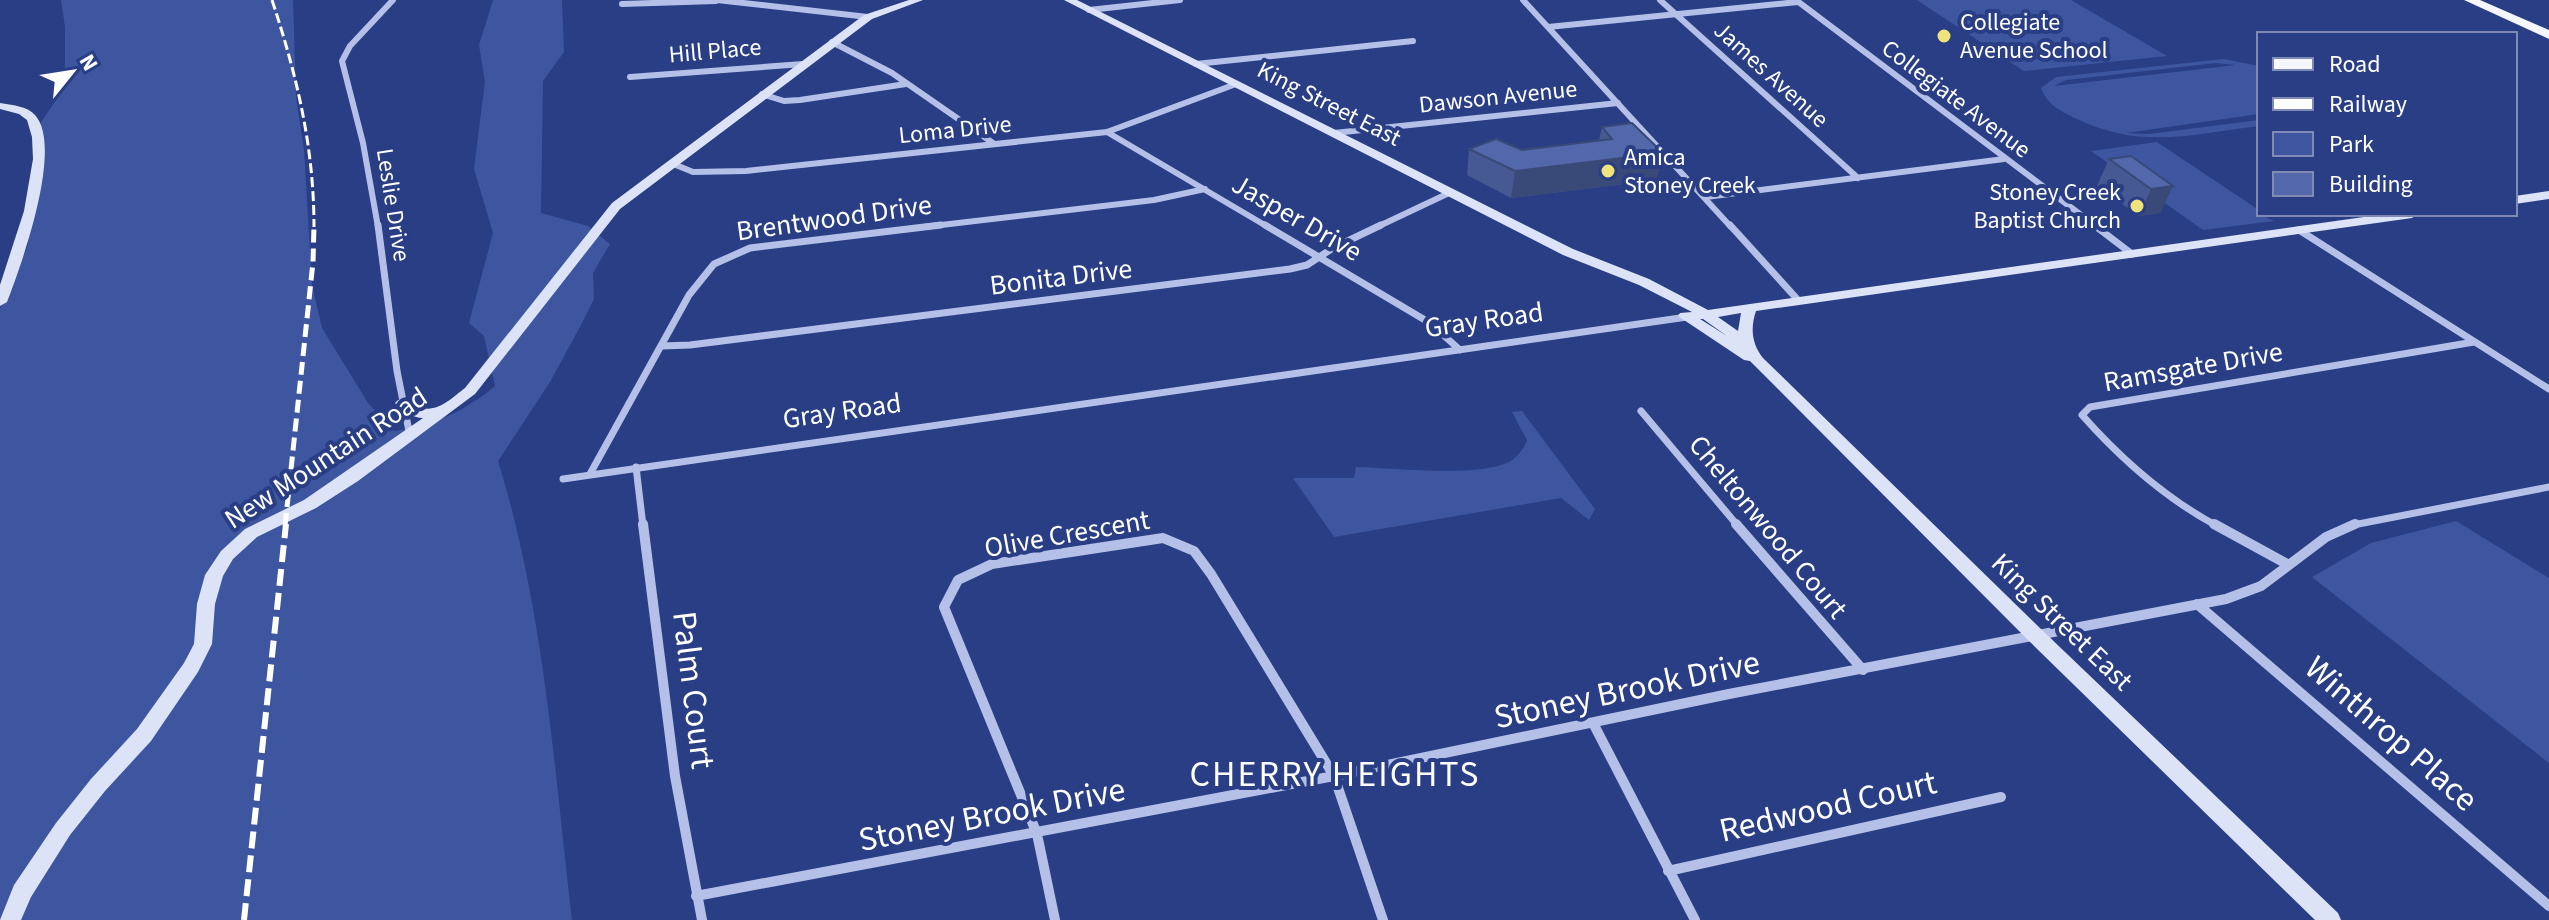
<svg xmlns="http://www.w3.org/2000/svg" width="2549" height="920" font-family="'Source Sans 3',sans-serif">
	<style>
		.green { fill: #3e56a0; fill-rule: evenodd }
		.lines { fill: none; stroke-linecap: round; stroke-linejoin: round }
		.minor-far2 { stroke: #b4c0e7; stroke-width: 6 }
		.minor-far1 { stroke: #b4c0e7; stroke-width: 7 }
		.minor { stroke: #b4c0e7; stroke-width: 10 }
		.secondary { fill: #dde3f7; fill-rule: evenodd }
		.primary { fill: #f5f6fe; fill-rule: evenodd }
		.rail-far2 { stroke: #fff; stroke-width: 3; stroke-dasharray: 10 4; stroke-linecap: butt }
		.rail-far1 { stroke: #fff; stroke-width: 5; stroke-dasharray: 13 6; stroke-linecap: butt }
		.rail { stroke: #fff; stroke-width: 6; stroke-dasharray: 17 7; stroke-linecap: butt }
		.wall { fill: #475993 }
		.shaded-wall { fill: #394978 }
		.building { fill: #5268ab; stroke: #394978; stroke-width: 2 }
		.poi-dot { fill: #eee47b; stroke: #293e84; stroke-width: 3 }
		.labels { text-anchor: middle; dominant-baseline: central; stroke-width: 8; stroke-linejoin: round; paint-order: stroke }
		.far-poi-label { font-size: 24px; fill: #fff; stroke: #293e84; text-anchor: start }
		.far-street-label { font-size: 24px; fill: #fff; stroke: #293e84 }
		.street-label { font-size: 28px; fill: #fff; stroke: #293e84 }
		.near-street-label { font-size: 34px; fill: #fff; stroke: #293e84 }
		.near-neighbourhood-label { font-size: 36px; letter-spacing: 2px; fill: #fff; stroke: #293e84 }
	</style>
	<rect width="100%" height="100%" fill="#293e84"/>
	<path class="green" d="M61,0h232l3,97 8,53 8,135 10,43 46,75 26,28c37,-4 73,-21 101,-45l-11,-50 -15,-13 24,-90 -19,-64 11,-87 -6,-37 14,-45h69l2,52 -21,29 -2,132 47,13 22,18 -17,29 1,26 -13,26 -31,57 -52,79c46,148 56,306 74,459h-572v-611l28,-64 8,-115 24,-36 5,-30v-37z
		M1917,0h154l96,56 -143,15z
		M2224,59l35,7v4h-3l3,2v42l-133,19 23,1 110,-14v6c-67,8 -117,24 -182,-7 -15,-7 -30,-14 -36,-31l15,-11zM2216,63l20,2 -182,21 12,-6z
		M2157,142l102,68v4l15,7 -71,9 -112,-79z
		M1522,411l73,98 -6,11 -28,-22 -227,39 -41,-59h61l2,-11c37,1 118,10 151,-4 8,-3 18,-15 20,-23l-15,-28z
		M2456,521l93,57v185l-237,-186 59,-34z"/>
	<g class="lines">
		<path class="minor-far2" d="M717,0l151,17
			M1523,0l208,227
			M1660,0l198,178
			M1796,0l301,227
			M622,4l94,-3
			M1089,10l91,-10
			M1548,27l250,-25
			M832,42l60,31 101,70
			M1196,64l217,-23
			M630,77l173,-13
			M762,94l22,7 16,-1 106,-16
			M1107,132l161,95
			M1334,133l284,-30
			M671,163l22,9 53,-1 361,-39 129,-48
			M1706,197l298,-38
			M378,227l-15,-84 -21,-82 8,-15 43,-46
			M924,227l230,-27 51,-11
			M1377,227l72,-34"/>
		<path class="minor-far1" d="M378,225l19,146 13,65
			M1265,225l165,98 30,27
			M1730,225l68,75
			M2094,225l38,29
			M2299,230l250,159
			M662,346l28,-1 600,-76 17,-4 26,-17 48,-23
			M1641,411l97,115
			M636,467l7,59
			M590,474l99,-179 25,-31 36,-16 191,-23
			M563,479l1124,-162
			M2217,526c-50,-27 -97,-68 -135,-111l8,-8 384,-65
			M2348,526l201,-39"/>
		<path class="minor" d="M643,524l32,252 27,144
			M1736,524l127,146
			M2214,524l75,41
			M2197,604l352,302
			M1593,723l102,197
			M1668,871l333,-74
			M696,896l638,-120 395,-82 497,-95 35,-13 65,-49 29,-13
			M1055,920l-18,-86 -93,-227 14,-27 34,-16 171,-26 31,13 17,23 123,202 49,144"/>
		<path class="secondary" d="M909,0h14l-51,19 -252,190 -145,185 -117,87 -42,27 -59,29 -24,22 -10,17 -8,28 -3,40 -14,28 -47,69 -46,50 -35,44 -39,62 -10,23h-21l14,-35 42,-62 35,-44 46,-50 47,-66 10,-19 3,-40 8,-29 16,-24 24,-22 59,-29 119,-82c-10,0 -21,-7 -28,-15l3,-3c11,-2 14,6 24,8 17,4 31,-11 43,-20l147,-185 252,-188z
			M1064,0h13l496,249 76,30 59,31 677,-96h33l-6,4 -656,93c-6,18 -4,33 7,47l279,272 296,283 3,7h-26l-287,-280 -278,-279 -6,-1 -66,-44 2,-3 12,-1 -53,-27 -76,-30zM1741,313l-3,18 -20,-14zM1700,319h3l24,17z
			M0,103c12,2 27,3 35,12 29,32 -14,151 -28,187l-7,4v-21l24,-74 9,-52 -1,-22 -5,-17 -8,-6 -19,-5z
			M2549,191v8l-34,5v-8z"/>
		<path class="primary" d="M2464,0h16l69,30v9z"/>
		<path class="rail-far2" d="M272,0c25,76 42,147 42,227"/>
		<path class="rail-far1" d="M285,526l28,-264 1,-37"/>
		<path class="rail" d="M244,920l42,-396"/>
	</g>
	<path class="wall" d="M1602,127l55,53 -146,18 -44,-23 2,-26 53,1 77,-10z
		M2109,159l64,27 -13,27 -21,3 -42,-30z"/>
	<path class="shaded-wall" d="M1663,153l-6,27 -146,18 4,-27z
		M2173,186l-13,27 -21,3 12,-27z"/>
	<path class="building" d="M1632,123l31,30 -148,18 -46,-22 27,-10 26,11 90,-11 -10,-12z
		M2131,156l42,30 -22,3 -42,-30z"/>
	<g class="poi-dot">
		<circle cx="1944" cy="36" r="8"/>
		<circle cx="1608" cy="171" r="8"/>
		<circle cx="2137" cy="206" r="8"/>
	</g>
	<g class="labels">
		<g class="far-poi-label">
			<text x="1960" y="22">Collegiate<tspan x="1960" dy="28">Avenue School</tspan></text>
			<text x="1624" y="157">Amica<tspan x="1624" dy="28">Stoney Creek</tspan></text>
			<text x="2121" y="192" text-anchor="end">Stoney Creek<tspan x="2121" dy="28">Baptist Church</tspan></text>
		</g>
		<g class="far-street-label">
			<text transform="translate(715 51) rotate(-5)">Hill Place</text>
			<text transform="translate(1771 75) rotate(42)">James Avenue</text>
			<text transform="translate(1498 97) rotate(-6)">Dawson Avenue</text>
			<text transform="translate(1956 99) rotate(37)">Collegiate Avenue</text>
			<text transform="translate(1329 104) rotate(27)">King Street East</text>
			<text transform="translate(955 130) rotate(-6)">Loma Drive</text>
			<text transform="translate(393 205) rotate(81)">Leslie Drive</text>
		</g>
		<g class="street-label">
			<text transform="translate(834 218) rotate(-8)">Brentwood Drive</text>
			<text transform="translate(1297 218) rotate(30)">Jasper Drive</text>
			<text transform="translate(1061 277) rotate(-7)">Bonita Drive</text>
			<text transform="translate(1484 320) rotate(-8)">Gray Road</text>
			<text transform="translate(2193 367) rotate(-10)">Ramsgate Drive</text>
			<text transform="translate(842 411) rotate(-8)">Gray Road</text>
			<text transform="translate(326 458) rotate(-33)">New Mountain Road</text>
			<text transform="translate(1768 527) rotate(50)">Cheltonwood Court</text>
			<text transform="translate(1067 534) rotate(-10)">Olive Crescent</text>
			<text transform="translate(2062 622) rotate(44)">King Street East</text>
		</g>
		<g class="near-street-label">
			<text transform="translate(693 690) rotate(83)">Palm Court</text>
			<text transform="translate(1627 690) rotate(-12)">Stoney Brook Drive</text>
			<text transform="translate(2391 734) rotate(41)">Winthrop Place</text>
			<text transform="translate(1828 807) rotate(-13)">Redwood Court</text>
			<text transform="translate(992 815) rotate(-11)">Stoney Brook Drive</text>
		</g>
		<g class="near-neighbourhood-label">
			<text x="1335" y="774">CHERRY HEIGHTS</text>
		</g>
	</g>
	<rect x="2257" y="32" width="260" height="184" fill="#293e84" stroke="#7f8bb5" stroke-width="2"/>
	<rect x="2273" y="58" width="40" height="12" fill="#f5f6fe" stroke="#7f8bb5" stroke-width="2"/>
	<text x="2329" y="72" font-size="24" fill="#ffffff">Road</text>
	<rect x="2273" y="98" width="40" height="12" fill="#ffffff" stroke="#7f8bb5" stroke-width="2"/>
	<text x="2329" y="112" font-size="24" fill="#ffffff">Railway</text>
	<rect x="2273" y="132" width="40" height="24" fill="#3e56a0" stroke="#7f8bb5" stroke-width="2"/>
	<text x="2329" y="152" font-size="24" fill="#ffffff">Park</text>
	<rect x="2273" y="172" width="40" height="24" fill="#5268ab" stroke="#7f8bb5" stroke-width="2"/>
	<text x="2329" y="192" font-size="24" fill="#ffffff">Building</text>
	<g transform="translate(72 72) rotate(60)" stroke="#293e84" stroke-width="6" paint-order="stroke">
	<path d="M0-6L14 30L0 20L-14 30Z" fill="#ffffff"/>
	<text y="-12" font-size="22" font-weight="bold" text-anchor="middle" fill="#ffffff">N</text>
	</g>
</svg>
